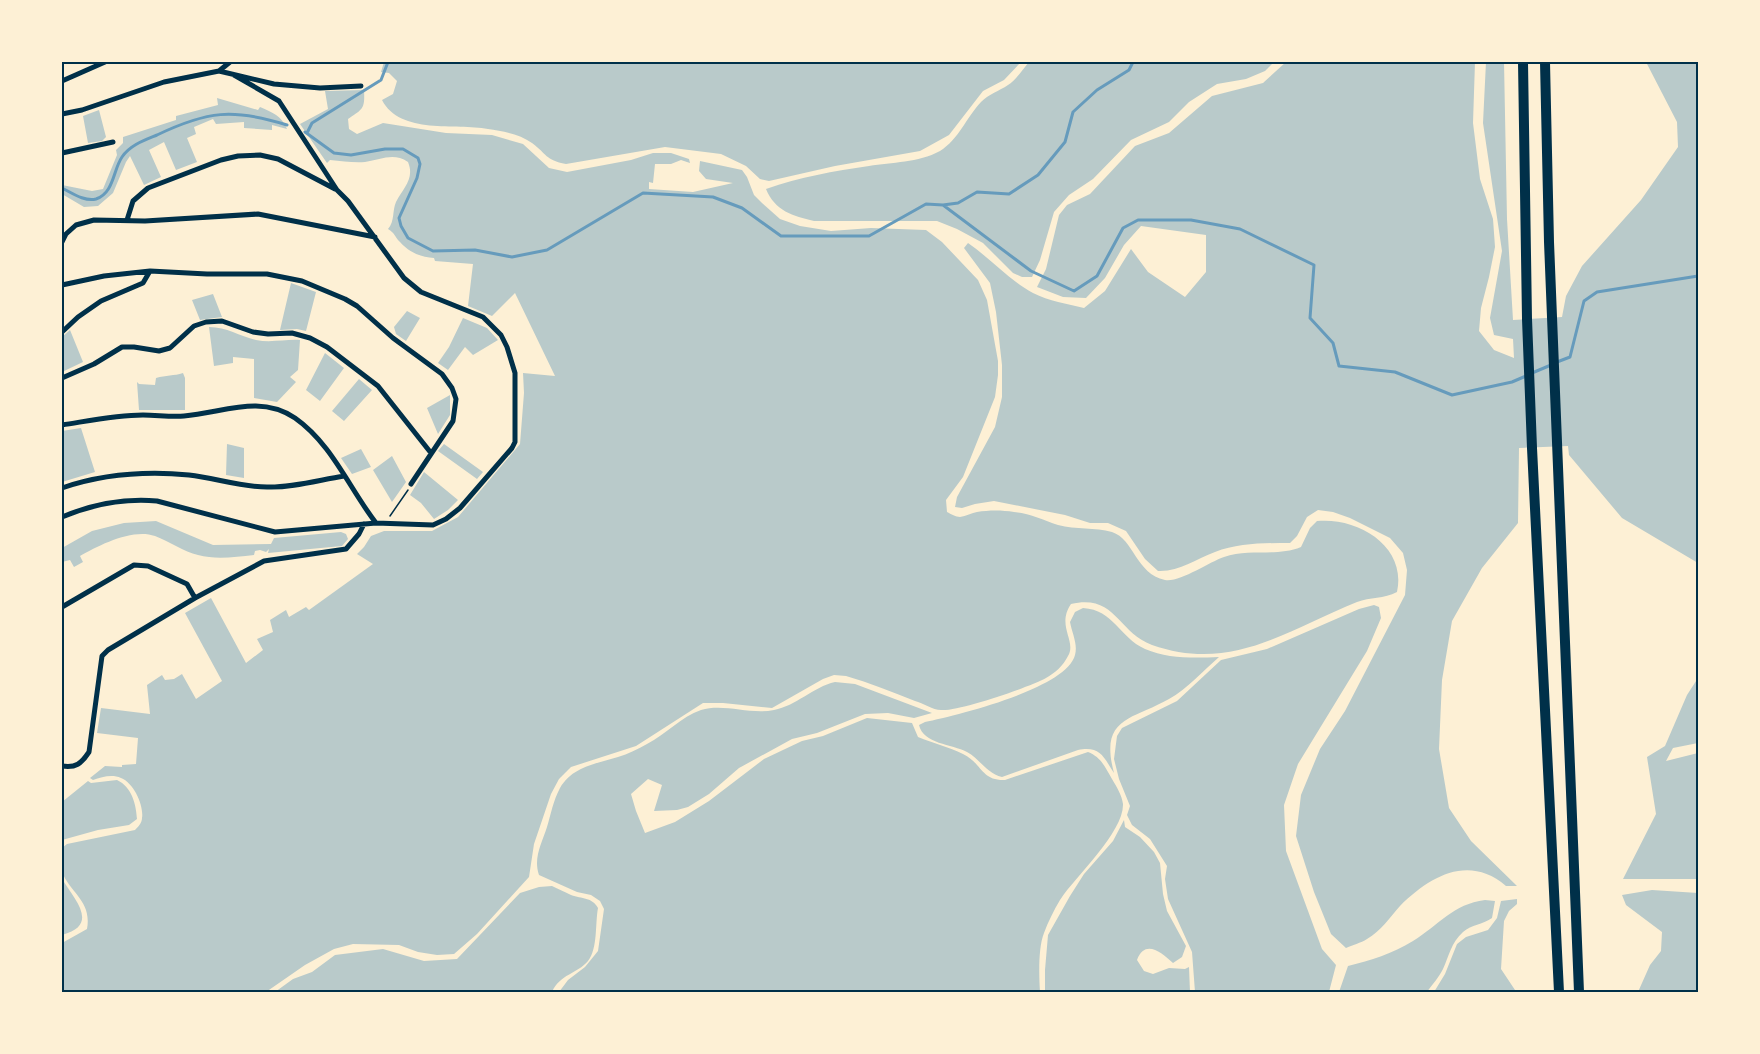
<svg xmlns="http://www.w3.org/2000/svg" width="1760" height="1054" font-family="Signika,sans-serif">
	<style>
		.green { fill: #b9caca }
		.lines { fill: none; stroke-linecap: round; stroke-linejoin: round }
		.stream { stroke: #669bbc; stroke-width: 3 }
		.path { stroke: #003049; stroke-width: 1.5 }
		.minor { stroke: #003049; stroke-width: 5 }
		.motorway { stroke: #003049; stroke-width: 10 }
		.neatline { fill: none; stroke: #003049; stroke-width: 2 }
	</style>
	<rect width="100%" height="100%" fill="#fdf0d5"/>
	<path class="green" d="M384,62h637l-17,18 -21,11 -34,44 -29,16 -85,15 -66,15 -9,-2 -14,-13 -25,-12 -56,-7 -99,17c-21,-4 -19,-10 -34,-21 -12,-9 -30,-12 -44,-14 -32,-6 -88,6 -106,-29l11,-6 4,-13 -8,-8 -8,-1z
		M1029,62h245l-9,9 -19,8 -29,5 -28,18 -20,20 -38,18 -38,39 -24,16 -15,17 -14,48 -8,17h-10l-9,-4 -30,-30 -26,-14 -20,-8h-123c-21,-5 -39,-10 -48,-32 34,-12 68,-18 103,-23 23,-4 49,-3 71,-15 19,-12 26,-33 41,-49 8,-8 18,-11 27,-17 8,-5 15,-16 21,-23z
		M1286,62h189l-2,61 7,56 13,40 2,28 -6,30 -8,31 -2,23 15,19 20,8 -1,-19 -19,-4 -4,-17 12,-67 -19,-128 3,-61h18l3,157 6,101 49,-3 4,-21 16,-30 59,-66 37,-53 -1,-25 -31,-60h52v501l-76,-45 -53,-63 -1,-9 -49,2 -1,75 -36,45 -30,53 -10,59 -3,69 10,59 22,33 46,45h-11c-37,-32 -76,-10 -106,20 -10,11 -19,25 -33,33 -6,4 -15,6 -21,9l-15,-14 -17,-42 -18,-56 5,-41 19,-46 25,-38 60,-116 2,-25 -4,-17 -13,-15 -40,-20 -17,-6 -15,-2 -11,7 -10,19 -7,7c-25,0 -52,0 -75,9 -19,7 -36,20 -57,19l-13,-12 -19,-28 -18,-8h-18l-25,-8 -71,-14 -19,3 -13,4 -7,-1 2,-10 38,-70 7,-30v-32l-6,-53 -6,-29 -26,-35 4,-5c23,16 41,37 65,50 16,8 34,11 51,15l21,-17 26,-42 17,23 37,25 21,-25v-37l-65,-9 -17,19 -19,33 -19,20 -23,-1 -26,-10 9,-18 13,-54 8,-10 23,-11 45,-48 34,-13 43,-37 51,-13z
		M364,90c1,19 -1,19 -16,29l1,10 8,5 26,-11 63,10 46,2 31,9 26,24 18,4 64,-12 22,-7h18l18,6 1,4 -9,-3 -10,4h-16l-2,19 -4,-1v7l44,3 40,-9 -27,-4 -7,-8 1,-10 42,9 5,7 7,18 8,8 18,16 20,7 31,5 40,-3 55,2 16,12 36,38 9,20 11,61v14l-3,22 -32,80 -17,23 1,12c4,2 9,5 13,5 6,-1 12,-4 17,-5 12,-2 25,-2 37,0 16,1 29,8 44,13 18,5 37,2 54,7 22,7 24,42 53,48 14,3 44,-18 59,-23 25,-9 53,0 77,-10l9,-19 7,-7c41,-4 90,25 80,71 -13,7 -27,5 -40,10 -70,28 -125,71 -205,43 -35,-13 -36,-51 -81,-41 -15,22 6,37 -3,52 -5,10 -13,17 -22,22 -16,9 -89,34 -105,32 -8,0 -18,-7 -26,-9 -23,-9 -45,-18 -69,-25l-12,-1 -11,4 -51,29 -49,-5h-20l-67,43 -65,21 -12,12 -8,15 -17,50 -5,33 -52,57 -23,20 -17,1 -19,-3 -19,-7 -46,-1 -19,5 -29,16 -39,27h-204v-49l25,-14c5,-28 -16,-35 -25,-57 -2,-6 -1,-17 0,-24l5,-4 68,-14c3,-3 7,-7 7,-12 2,-12 -8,-35 -21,-40 -9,-4 -19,-1 -28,2l-3,-2 15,-12 17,1v-2l14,-1 2,-26 -41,-5 4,-25 49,6 -3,-29 15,-10 3,5 9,-1 8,-5 14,25 26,-18 -37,-68 26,-15 35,65 17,-13 -6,-11 16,-7 -3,-12 16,-10 3,7 17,-10 3,3 64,-46 -16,-10 7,-7 7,-11 13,-5h48l26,-14 62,-73 4,-51 -1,-20 32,3 -40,-83 -23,23 -24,-10 5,-42 -38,-3 -1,-3c-13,-1 -24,-5 -34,-16 -6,-6 -5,-9 -12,-13 7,-8 4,-18 8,-27 7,-14 19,-23 12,-40 -15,-10 -27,-2 -43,0 -11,1 -23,-1 -35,-2l-3,3 -27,-39 28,-15 -3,-18z
		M217,98l41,12 2,-3c13,6 21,8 27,22l-15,-4v5l-28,-2v-6l-28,2 -3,-5 -19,8 2,7 -9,4 10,24 -21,8 -12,-28 -15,8 12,27 -17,8 -14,-29 -4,6 -13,31 -15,13 -14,1 -22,-13v-9l30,6 11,-2 14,-34 -1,-5 7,-7v-6l53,-17v-4l42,-11z
		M99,110l7,27 -4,4 -14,2 -5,-27z
		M291,283l25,9 -10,39 -9,-2 -17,1z
		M213,294l9,23 -22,3 -8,-20z
		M407,311l13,7 -14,23 -10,-7 -2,-7z
		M463,318l24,10 11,12 -25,15 -8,-8 -17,23 -10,-7 11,-16z
		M209,327c18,0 30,9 47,13 15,3 30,-1 44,0l-2,30 -8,7 6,5 -19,20 -23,-4v-39l-21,-2v6l-19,3z
		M70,330l13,32 -21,10v-35z
		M325,353l19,15 -24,33 -14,-11z
		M183,373l2,5v32h-46l-2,-28 2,2 16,1 1,-7c10,-3 18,-2 27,-5z
		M359,379l13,11 -28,31 -12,-10z
		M450,395v20l-12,19 -11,-26z
		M81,428l14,44 -33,10v-51z
		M227,444l17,4v30l-18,-3z
		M444,444l39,28 -6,7 -39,-28z
		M361,449l10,18 -19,7 -11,-16z
		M392,456l14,26 -14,20 -19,-32z
		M424,472l34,28 -10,10 -14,9 -13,-16 -11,-8z
		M156,521l57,24 58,-1 3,-6 67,-6 5,2 2,5 -6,7 -74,7 1,-4 -3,3 -6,-2 -5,1 -1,4c-19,2 -38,5 -56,0 -14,-3 -29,-14 -43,-19 -22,-8 -56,9 -75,20l3,6 -9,5 -4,-7 -8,2v-14l30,-17 32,-8z
		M1374,605l5,2 2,11 -14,33 -69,113 -14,41 2,46 36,98 14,16 -7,27h-134l-3,-40 -24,-53 -3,-20 2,-13 -17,-27 -18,-14 -5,-10 3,-9 -11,-27 -5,-20 3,-23 5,-8 55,-27 44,-41 46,-11 92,-40z
		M1083,608c31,2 36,29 62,41 23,10 49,9 74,8 -16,14 -32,32 -50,42 -37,21 -70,18 -55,74 -11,-17 -14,-27 -36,-23l-76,27c-16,-4 -22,-18 -35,-25 -15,-8 -44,-8 -48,-27l6,-3c32,-7 141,-33 150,-67 3,-11 -3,-22 -5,-33l5,-10z
		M1698,678v65l-25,5 -7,13 32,-8v126h-75l33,-65 -9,-57 18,-11 22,-51z
		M835,682l20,2 77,29 -18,5 -26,-5 -23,1 -48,19 -25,6 -53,29 -30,26 -21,13 -11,3 -23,1 8,-26 -14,-6 -17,15 5,17 9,22 30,-11 34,-21 55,-42 38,-18 21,-5 44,-18 45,5 6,14c15,6 31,10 45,17 19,9 18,27 42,26l83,-28c13,5 17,15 24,27 4,7 10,16 11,25 1,28 -47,72 -63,96 -6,10 -12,22 -16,33 -6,15 -5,43 -4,59h-481l9,-12 17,-13 13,-16 6,-42 -4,-8 -9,-6 -14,-3 -38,-17c-6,-17 3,-32 8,-48 4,-13 6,-26 13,-39 13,-22 36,-24 58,-31 10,-3 20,-8 29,-13 19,-10 34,-27 54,-34 23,-7 49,5 73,0 22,-4 39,-23 61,-28z
		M117,780c15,7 19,24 20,39l-8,6 -31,5 -36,10v-38l26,-21 3,2z
		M1124,820l1,7 15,10 14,15 6,11 3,31 4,17 19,35 -4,11 -9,6c-12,-11 -28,-24 -36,-3l7,11 9,3 16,-6 16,1 4,-2 1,25h-145v-22l3,-35 22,-39 14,-22 29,-33z
		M62,879c13,21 38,46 0,56z
		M552,886c6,3 13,6 19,9 11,4 21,2 27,13 -3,16 0,40 -10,53 -11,13 -28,13 -36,31h-277l18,-13 19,-7 23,-17 48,-6 41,12 33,-2 63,-66 19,-6z
		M1652,890l46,3v99h-60l12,-27 11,-14 1,-19 -36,-27 -4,-10z
		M1517,899v5l-8,7 -5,10 -3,48 14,21 4,2h-85l11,-18 12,-30 9,-7 22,-7 9,-12 4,-17z
		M1485,900l10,1 -3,17c-10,7 -20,6 -29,14 -12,11 -14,24 -20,37 -4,8 -11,16 -16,23h-88l9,-26c23,-6 44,-12 65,-25 26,-16 40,-37 72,-41z"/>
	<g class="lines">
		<path class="stream" d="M305,132l29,21 17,2 34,-6h18l15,9 2,6 -3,14 -18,40 2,8 7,12 25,13 42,-1 37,7 35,-7 96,-57 70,4 29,11 39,28h88l57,-32 17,1 88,66 43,20 23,-15 26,-48 15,-8h53l49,9 74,36 -4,53 23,25 6,23 56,6 57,23 60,-13 14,-6
			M307,133l5,-10 69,-43 7,-18
			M62,188c10,5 23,14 34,11 18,-6 17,-29 26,-42 8,-12 23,-17 35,-22 50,-24 76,-27 130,-10
			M943,205l15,-2 19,-11 32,2 29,-19 27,-33 8,-30 24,-22 32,-20 4,-8
			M1557,362l13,-5 14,-56 13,-9 101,-16
			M1532,373l19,-8"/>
		<path class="path" d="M390,516l18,-26"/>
		<path class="minor" d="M219,71l11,-9
			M62,81l43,-19
			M62,114l20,-4 82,-28 55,-11 55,13 46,4 41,-2
			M62,153l51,-11
			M127,220l6,-19 15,-13 73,-28 17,-4 22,-1 18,4 57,30
			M62,242l4,-8 10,-9 18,-5 51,1 113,-7 117,23
			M62,285l42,-9 46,-5 57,3h60l35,7 43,18 12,7 36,32 49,36 10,14 4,11 -3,22 -42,63
			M62,332l16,-15 23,-16 42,-18 7,-12
			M62,378l32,-14 28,-17h12l25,4 11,-3 24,-22 12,-4 16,-1 31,11 15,2 24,-1 18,5 17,9 51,39 53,67
			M62,425c26,-4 54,-10 81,-10 14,0 27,2 41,1 39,-3 75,-22 111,2 37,26 54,70 81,105
			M62,488c41,-14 84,-17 127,-13 26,3 52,12 78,12 25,1 52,-7 77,-11
			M62,517c31,-13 61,-19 95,-16l118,31 101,-9 57,2 13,-6 14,-11 52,-60 3,-6v-69l-8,-26 -6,-12 -18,-18 -62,-25 -17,-14 -56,-77 -11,-11 -58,-89 -45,-26
			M62,607l72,-42 14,1 39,18 8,14
			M62,766c14,2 19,-2 27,-14l13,-96 6,-6 87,-52 69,-37 82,-12 13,-15 5,-10"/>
		<path class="motorway" d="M1523,62l4,257 5,129 27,544
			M1545,62l4,180 30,750"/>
	</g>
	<rect width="1760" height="1054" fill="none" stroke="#fdf0d5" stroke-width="126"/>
	<rect x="63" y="63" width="1634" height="928" class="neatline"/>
</svg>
